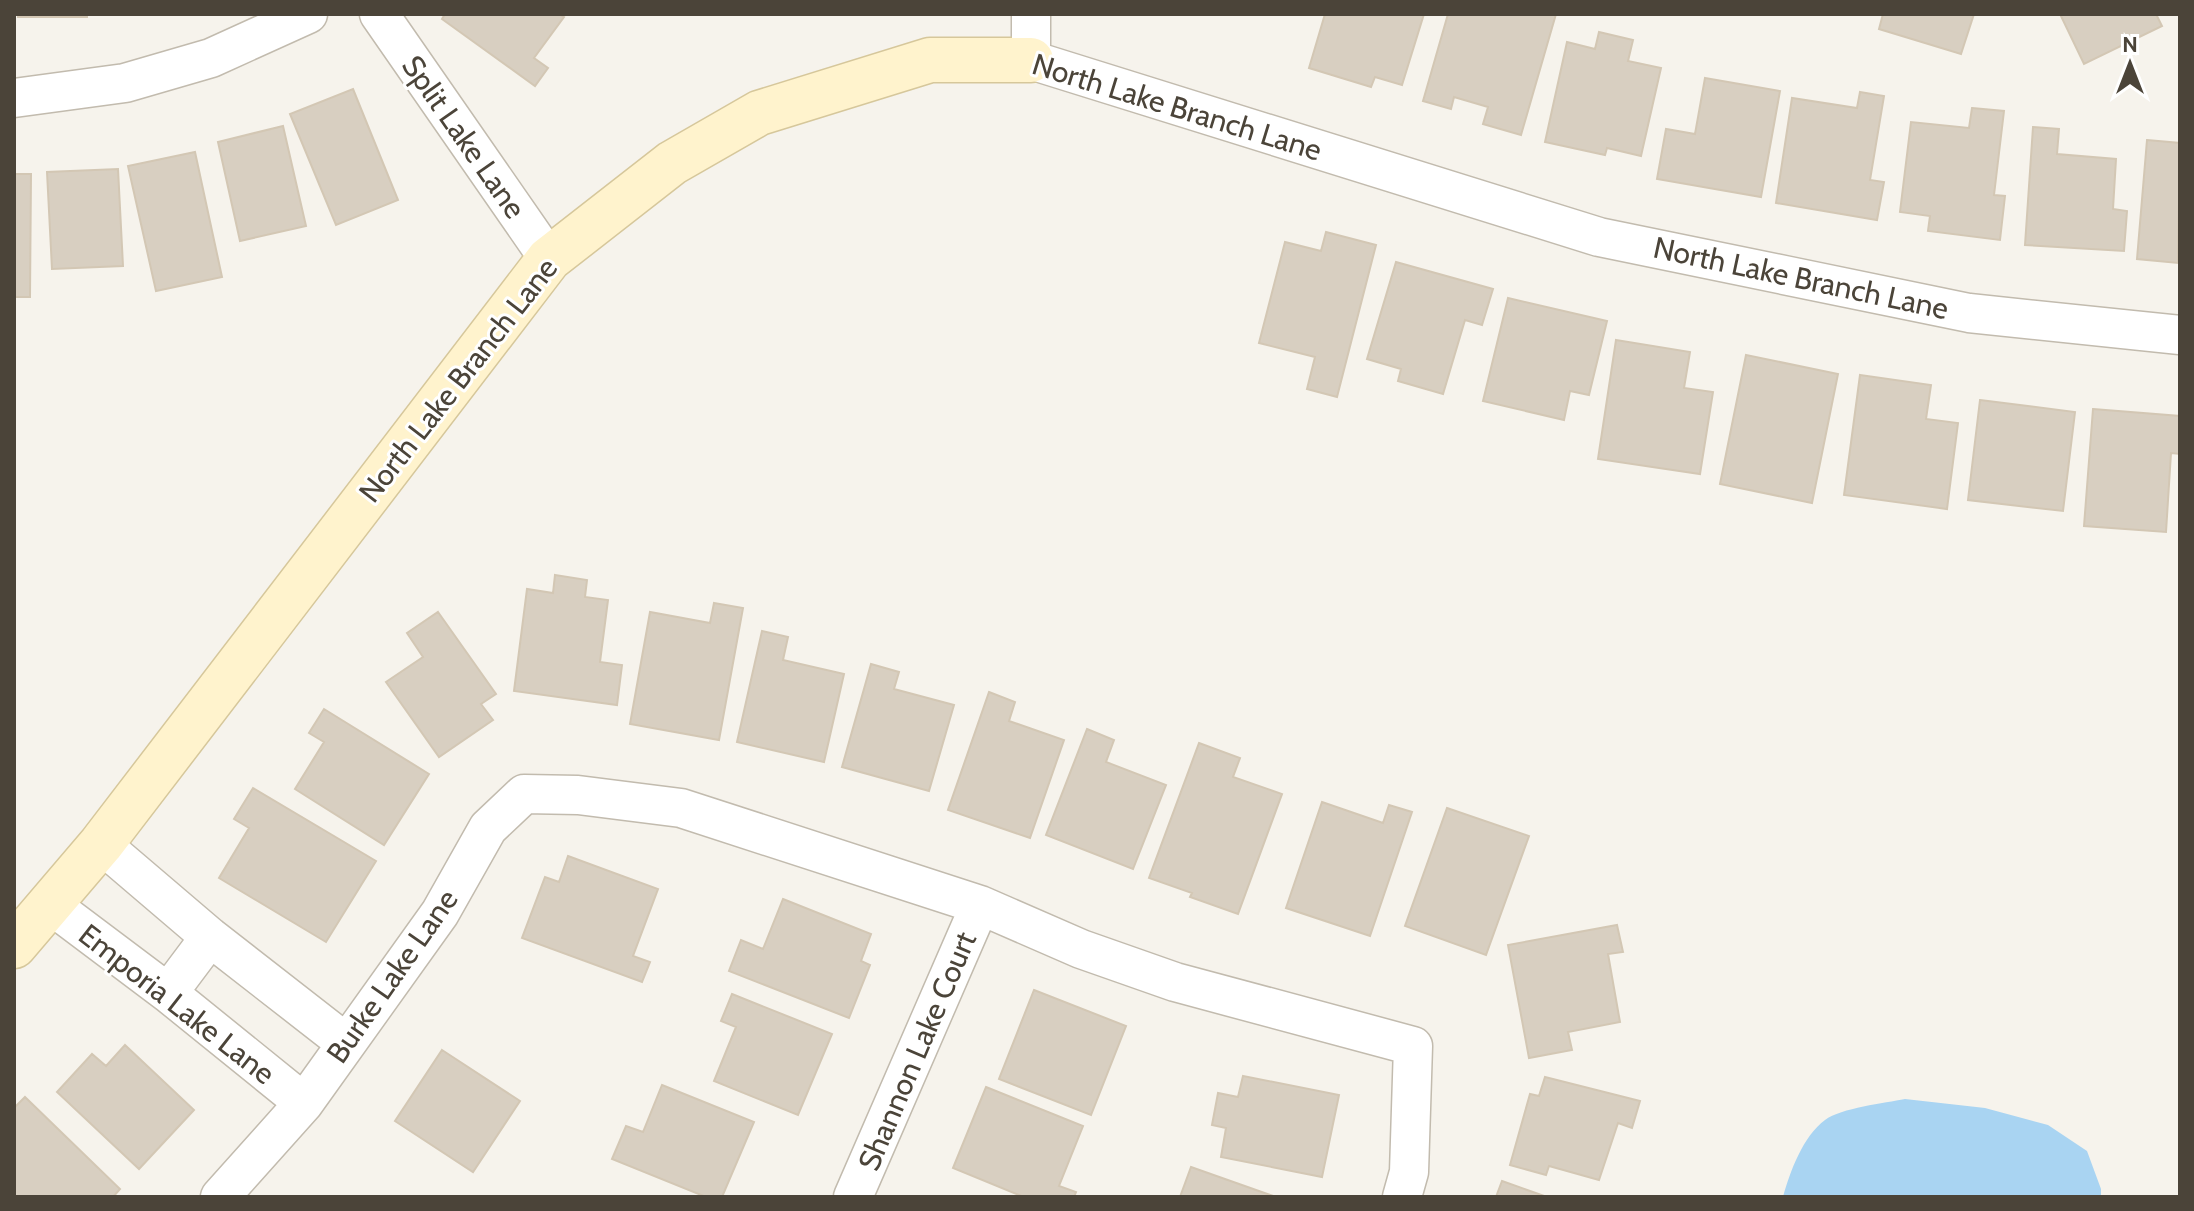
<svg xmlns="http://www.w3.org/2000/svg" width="2194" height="1211" font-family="Cabin,sans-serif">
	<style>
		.water { fill: #a9d4f2 }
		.building { fill: #d8cfc1; stroke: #d3c7b4; stroke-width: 2 }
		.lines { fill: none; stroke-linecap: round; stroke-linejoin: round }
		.street-casing { stroke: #c2bbae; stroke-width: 41 }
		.secondary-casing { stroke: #d6c79b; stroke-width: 47 }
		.street { stroke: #fff; stroke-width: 38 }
		.secondary { stroke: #fff3cd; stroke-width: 44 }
		.labels { text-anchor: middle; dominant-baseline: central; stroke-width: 6; stroke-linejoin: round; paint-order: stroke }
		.street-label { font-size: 30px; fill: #4b4439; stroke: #fff }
	</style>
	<rect width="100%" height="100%" fill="#f6f3ec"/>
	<path class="water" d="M1905,1099l80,9 63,17 39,26 14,38v8h-318c7,-25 20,-61 42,-77 16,-12 60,-17 80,-21z"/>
	<path class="building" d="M18,14h69v3h-69z
		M445,14h114l5,3 -30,41 14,10 -13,18 -93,-67z
		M1325,14h99l-22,71 -27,-8 -4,10 -62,-19z
		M1448,14h108l-35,121 -38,-11 5,-17 -34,-10 -3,12 -28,-8z
		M1883,14h91l-13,40 -82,-25z
		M2060,14h96l6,12 -78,38z
		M1599,32l34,8 -5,21 33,7 -20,88 -34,-8 -2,7 -60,-13 22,-100 28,7z
		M1705,78l75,13 -19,106 -104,-18 9,-50 29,5z
		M353,89l45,111 -62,25 -46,-111z
		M1860,92l24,4 -14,84 14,2 -7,38 -101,-17 16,-105 65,10z
		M1972,108l32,3 -10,84 11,1 -5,44 -72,-9 2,-15 -30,-4 11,-90 58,6z
		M283,126l23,100 -66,15 -22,-99z
		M2033,127l26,2 -2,25 59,5 -3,50 14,2 -3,40 -99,-6z
		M2147,140l33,3 -2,120 -41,-4z
		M195,152l27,125 -66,14 -28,-125z
		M118,169l5,97 -71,3 -5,-97z
		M14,174h17l-1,123h-16z
		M1326,232l50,13 -39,152 -30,-8 8,-32 -56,-14 26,-101 36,9z
		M1396,262l97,27 -11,36 -17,-5 -22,74 -45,-13 3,-12 -34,-10z
		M1508,298l99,23 -18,74 -19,-4 -6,29 -81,-19z
		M1616,340l74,12 -6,36 29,4 -13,82 -102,-15z
		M1746,355l92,19 -26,129 -92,-19z
		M1860,375l71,10 -5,34 32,4 -11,86 -103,-14z
		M1980,400l95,12 -12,99 -95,-11z
		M2093,409l87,7v38l-9,-1 -5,79 -82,-6z
		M555,575l32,5 -2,17 23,3 -8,62 22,3 -5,40 -103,-14 13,-102 26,4z
		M714,603l29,5 -24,132 -89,-16 20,-112 60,11z
		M438,612l58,82 -15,10 12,16 -54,37 -53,-75 37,-25 -16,-24z
		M762,631l26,6 -5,23 61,14 -20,88 -87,-20z
		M871,664l28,8 -5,17 60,16 -25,86 -87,-24z
		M989,692l26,10 -6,19 55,19 -34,98 -82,-28z
		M324,709l105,65 -45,71 -89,-56 29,-47 -15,-9z
		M1087,729l27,11 -8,22 60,23 -33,84 -87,-34z
		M1199,743l41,15 -7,19 49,17 -44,120 -48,-17 2,-4 -43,-15z
		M253,788l123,73 -50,81 -107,-64 30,-50 -15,-9z
		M1322,802l61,21 6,-18 23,7 -42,124 -84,-28z
		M1447,808l82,28 -43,119 -81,-29z
		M568,856l90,33 -25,67 17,6 -8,20 -120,-44 23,-61 14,5z
		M783,899l88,35 -10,27 9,4 -21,53 -120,-47 12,-31 22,9z
		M1617,925l6,27 -15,2 12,68 -52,10 4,18 -43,8 -21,-113z
		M1034,990l92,36 -35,89 -92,-36z
		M732,994l100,40 -34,81 -84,-34 22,-54 -15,-6z
		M125,1045l69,65 -55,59 -82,-77 35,-38 14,12z
		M442,1050l78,51 -47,71 -78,-51z
		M1243,1076l96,19 -17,82 -101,-20 5,-29 -14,-3 6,-32 20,4z
		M1545,1077l95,24 -8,27 -14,-5 -19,57 -50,-14 -3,9 -36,-10 20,-71 9,2z
		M662,1085l92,37 -32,75h-16l-94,-38 14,-33 17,6z
		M986,1087l97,39 -24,60 17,6 -2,5h-50l-71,-29z
		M25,1097l95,92 -7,8h-99v-89z
		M1191,1167l85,30h-96z
		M1502,1181l45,16h-51z"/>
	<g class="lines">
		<g class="street-casing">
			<path id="street" d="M379,14l170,245
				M1031,14v46l568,177 370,76 211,22
				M14,98l111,-15 86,-25 97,-44
				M101,844l109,93 136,106
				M51,905l117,88 136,110
				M168,993l42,-56
				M220,1197l84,-94 136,-190 48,-85 36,-34 54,1 103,13 299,97 101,44 94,33 238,64 -4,126 -7,25
				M853,1197l127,-292"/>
		</g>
		<g class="secondary-casing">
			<path id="secondary" d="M14,946l87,-102 448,-585 123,-96 87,-50 171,-53h101"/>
		</g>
		<use href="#street" class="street"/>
		<use href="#secondary" class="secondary"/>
	</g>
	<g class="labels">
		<g class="street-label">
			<text transform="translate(1177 107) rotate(17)">North Lake Branch Lane</text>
			<text transform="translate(464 137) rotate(55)">Split Lake Lane</text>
			<text transform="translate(1801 278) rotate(12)">North Lake Branch Lane</text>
			<text transform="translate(458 380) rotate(-52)">North Lake Branch Lane</text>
			<text transform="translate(392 976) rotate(-55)">Burke Lake Lane</text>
			<text transform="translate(177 1004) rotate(38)">Emporia Lake Lane</text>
			<text transform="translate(917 1051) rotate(-67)">Shannon Lake Court</text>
		</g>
	</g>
	<rect width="2194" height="1211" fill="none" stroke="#4b4439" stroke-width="32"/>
	<g transform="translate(2130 64)" stroke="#ffffff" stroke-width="6" paint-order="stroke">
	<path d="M0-6L14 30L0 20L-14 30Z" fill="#4b4439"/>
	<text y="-12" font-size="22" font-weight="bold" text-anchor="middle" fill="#4b4439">N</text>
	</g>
</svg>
